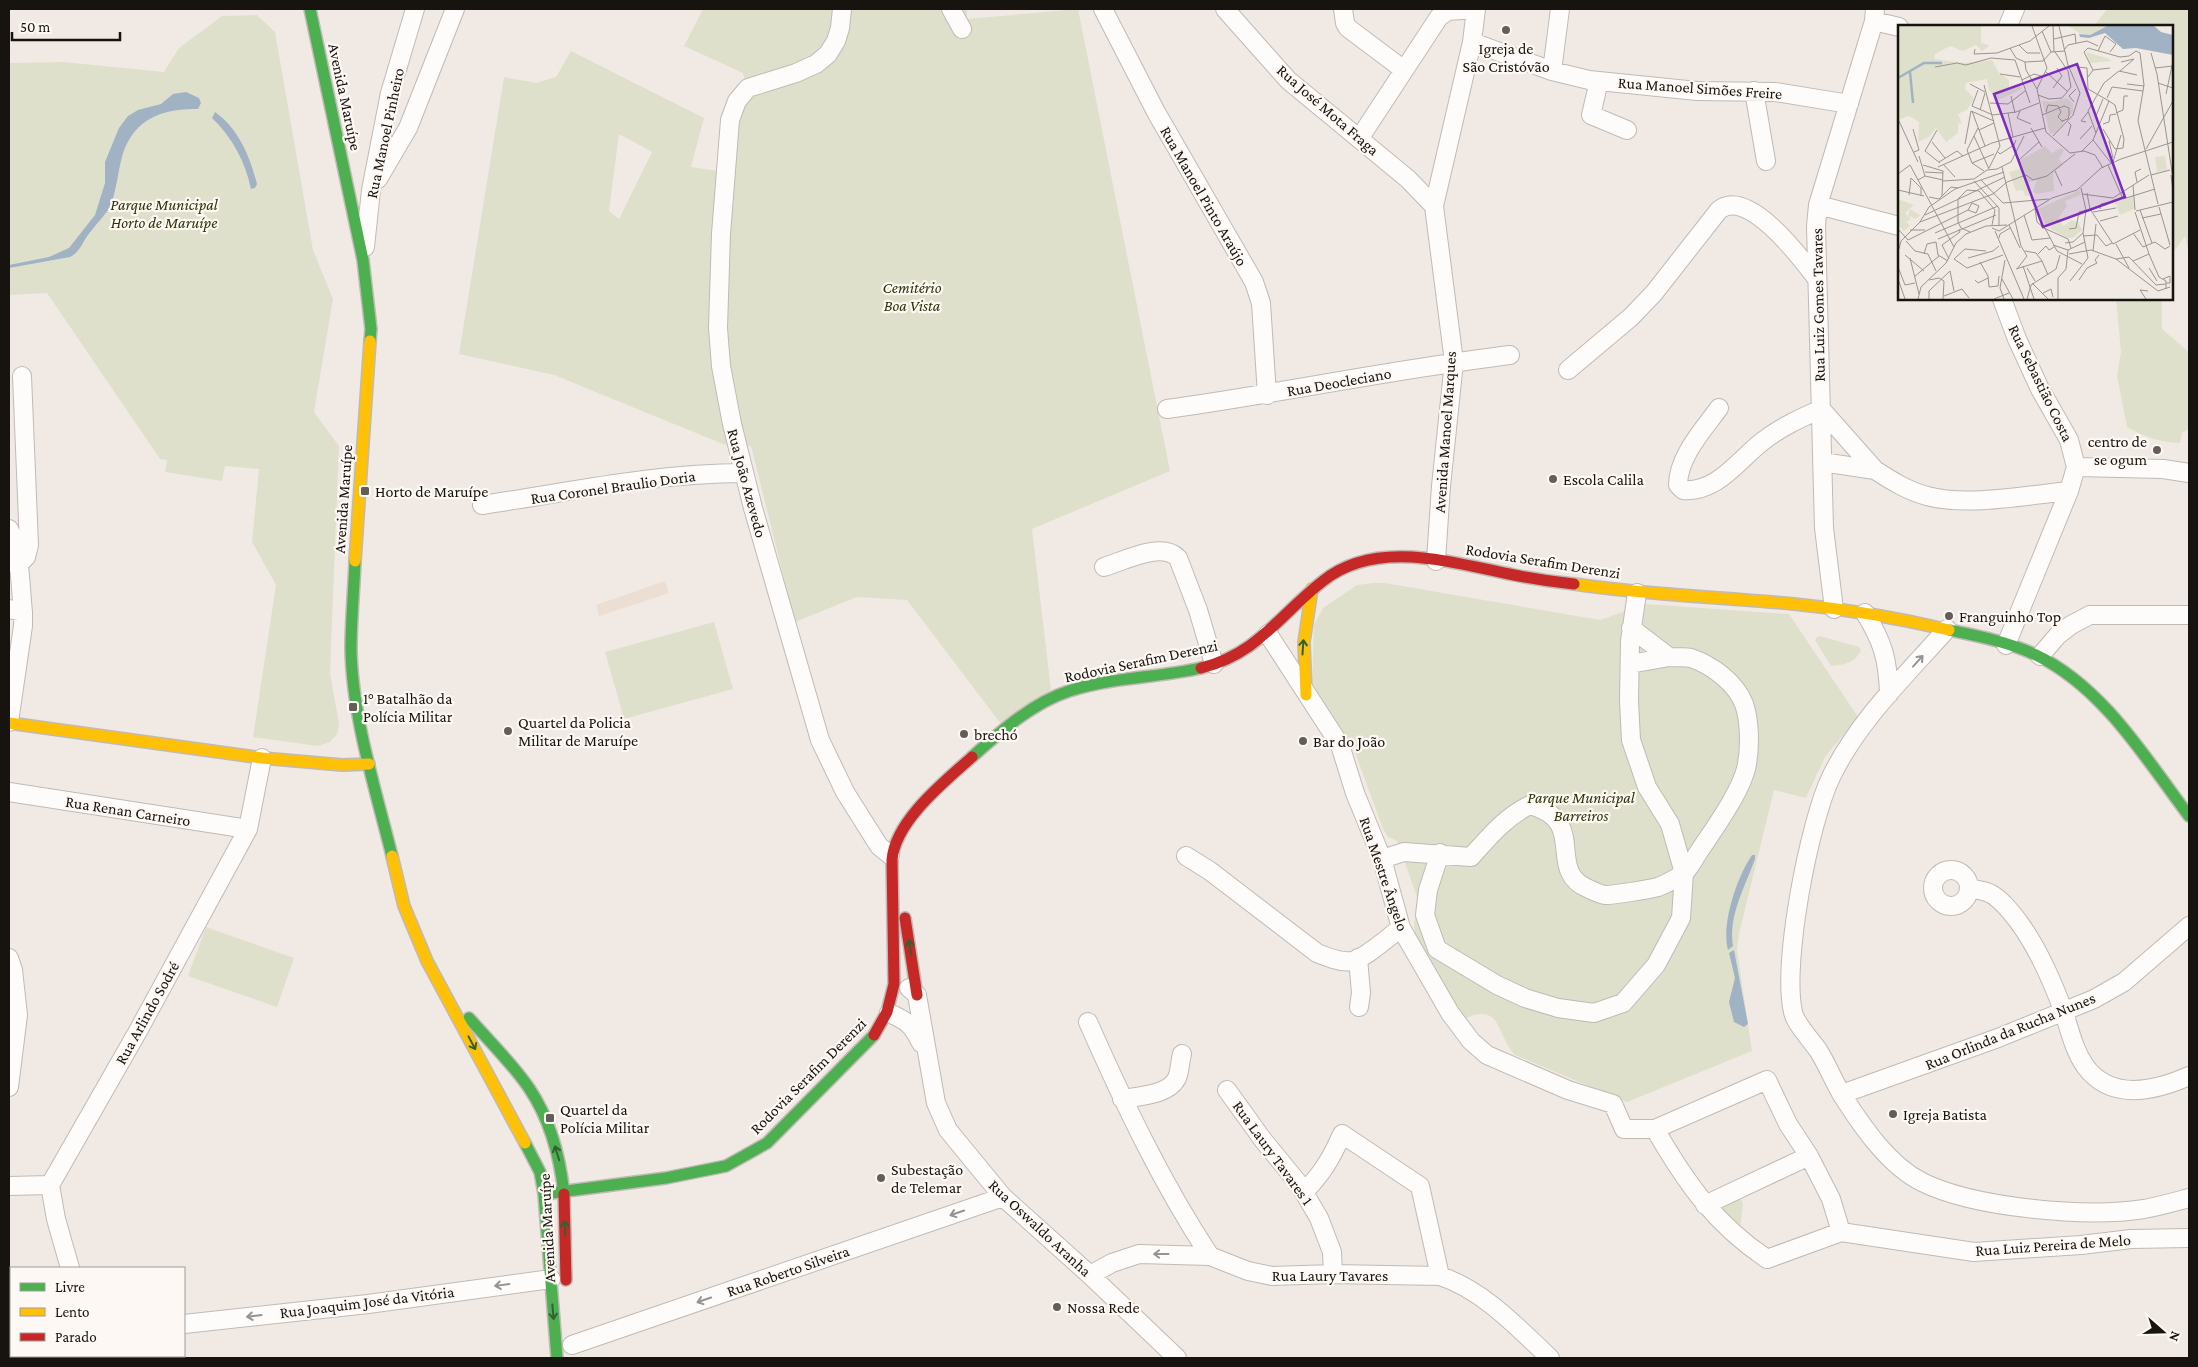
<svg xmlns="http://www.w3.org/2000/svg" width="2198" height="1367" font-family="'Crimson Pro',serif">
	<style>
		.built { fill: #edded3 }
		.green { fill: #dfe0cb; fill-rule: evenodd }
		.water { fill: #a0b2c4 }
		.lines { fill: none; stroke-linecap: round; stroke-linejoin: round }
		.street-casing { stroke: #c0bab5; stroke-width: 20 }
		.fast-casing { stroke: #c0bab5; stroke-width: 14 }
		.slow-casing { stroke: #c0bab5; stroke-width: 14 }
		.jam-casing { stroke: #c0bab5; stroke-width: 14 }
		.street { stroke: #fdfcfb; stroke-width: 18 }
		.fast { stroke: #4caf50; stroke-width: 11 }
		.slow { stroke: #ffc107; stroke-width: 11 }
		.jam { stroke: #c62828; stroke-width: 11 }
		.oneway { stroke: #326130 }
		.oneway2 { stroke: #969391 }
		.poi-dot { fill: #635e5a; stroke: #fdf8f3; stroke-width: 2 }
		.labels { text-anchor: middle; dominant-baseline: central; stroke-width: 4.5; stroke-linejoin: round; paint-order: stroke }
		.poi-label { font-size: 16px; fill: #17130f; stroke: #fdf8f3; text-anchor: start }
		.street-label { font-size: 16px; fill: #17130f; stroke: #fdf8f3 }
		.park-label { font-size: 16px; font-style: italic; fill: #2d3406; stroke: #fdf8f3 }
		.inset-river { fill: none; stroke: #a0b2c4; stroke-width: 2.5 }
		.inset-road { fill: none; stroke: #9a948f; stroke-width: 1 }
		.view { fill: #7b2cbf; fill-opacity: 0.15; stroke: #7b2cbf; stroke-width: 2.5 }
		.inset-edge { fill: none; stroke: #17130f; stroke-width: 2.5 }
	</style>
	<rect width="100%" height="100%" fill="#f1eae4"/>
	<path class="built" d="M665,581l4,12 -70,23 -3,-11z"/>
	<path class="green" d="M703,9h264v10l111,-10 92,462 -138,58 19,161 -50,34 -94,-124 -50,-3 -62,25 -44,-176 -28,-2 -169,-69 -95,-21 45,-277 32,6 20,-6 15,-26 133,67 -13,49 41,6 6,-55 11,-20 -6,-25 -59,-27zM619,134l33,18 -33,67 -10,-8z
		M2107,9h82v246l-4,-19 -13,18v-228h-78z
		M257,15l18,17 38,218 20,49 -19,113 25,34 -9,227 9,51 -2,10 -7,8 -12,4 -65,-9 23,-152 -24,-43 7,-73 -34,-3 -3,15 -57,-9 2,-12 -7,-1 -113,-166 -38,2v-232l54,-1 101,10 15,-24 43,-32z
		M2116,299h46v30l27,23v77l-7,4 -2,10c-20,-1 -36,-6 -53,-16l-10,-51 4,-24z
		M1373,583h12l215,37 45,-16 144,10 69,103 -33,40 -19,41 -32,-8 -35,144 -2,16 15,101 -125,51 -112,-47c-19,-20 -13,-55 -53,-35 -11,-21 -46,-72 -48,-93 0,-8 2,-15 6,-22l-23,-64 -9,-4 -5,-8 -31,-85 -31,-40 -9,-20 2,-59 9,-17 34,-23z
		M714,622l19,67 -109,30 -19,-67z
		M1820,636l39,11 2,3c-5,13 -18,15 -30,16l-16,-26 2,-3z
		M206,927l88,31 -17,49 -89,-31z
		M1730,1198l10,1 3,4 -3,26 -16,-17 -1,-9z"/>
	<path class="water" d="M186,92l13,6 2,5 -3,6c-38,-1 -68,12 -77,52 -3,12 -6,37 -12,48 -6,8 -15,18 -21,26 -6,8 -8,17 -18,22l-61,11v-3l40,-8 20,-9 26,-33 10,-32v-21l14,-34 9,-12 10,-6 23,-6 12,-10z
		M215,112c24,17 35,45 42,72l-2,4 -4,1c-6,-28 -19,-52 -39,-71z
		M1752,855h3v4c-10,28 -27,57 -22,87l-5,4c-7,-26 9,-73 24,-95z
		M1734,950l14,74 -4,3 -10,-5 -5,-20 6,-24 -6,-25z"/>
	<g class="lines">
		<g class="street-casing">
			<path id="street" d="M842,9l-2,19 -4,13 -8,13 -12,10 -20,9 -48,15 -11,13 -7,19 -9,114 -3,94 3,38 11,58 21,84 67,232 25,52 34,54 11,9
				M951,9l11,20
				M1103,9l53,103 98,170 7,21 6,92
				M1225,9l63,71 120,99 26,27
				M1343,9l2,14 3,5 56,42
				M1874,21l25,6
				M2008,26l7,-17
				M1472,42l80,29 37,9 108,11 78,1 74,12
				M1552,71l8,-62
				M1599,81l-8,34 36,15
				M1754,91l12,70
				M1359,139l80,-122 9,-6 28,-2
				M378,179l30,-51 47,-119
				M1818,205l81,21
				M365,247l6,-57 19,-97 25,-84
				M1568,370l63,-53 23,-24 65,-83c29,-23 82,48 98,69
				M1719,408c-16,22 -41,49 -41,77l5,5c34,3 55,-30 80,-49 18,-14 38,-23 58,-32l54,61 -53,-8
				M1167,409c115,-16 228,-40 343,-54
				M2076,467l87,2 26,4
				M1875,470c17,11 33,21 52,26 40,11 101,-1 142,-5l7,-24 -7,-27 -29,-51 -23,-50 -15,-40
				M482,505c87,-13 174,-32 262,-32
				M9,529c12,24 11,56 14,83
				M1436,561l5,-75 13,-124 -20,-156 38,-164 4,-33
				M17,566l9,-9 3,-12 -7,-169
				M1104,567c20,-6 57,-26 74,-9l20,52 16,54
				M9,609l14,3v14l-14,96
				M1834,609l-10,-81 -8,-302 2,-21 56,-184 1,-12
				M1865,613c18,29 23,47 24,81
				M1947,629c-41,46 -89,92 -116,148 -22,46 -49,186 -38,235 2,11 18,28 25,38 9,14 15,30 24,45 20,31 46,70 80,87 52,26 165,36 222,27 16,-3 30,-7 45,-11
				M1268,634l72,111 15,48 27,66 19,69 49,85 21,28 16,14 81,35 45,14 11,25h31l112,-49 21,44 21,32 22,43 10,33
				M2006,645l63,-154
				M2040,656l18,-21 13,-10 19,-10h99
				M1630,664l39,-7 -38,-29
				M9,792l239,37
				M1440,853l-12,37 -3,25 12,34 60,36 28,13 33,10 36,5 29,-10 33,-38 25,-47 3,-45 -14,-49 -23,-37 -16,-47 -2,-39 1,-60 7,-48
				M1186,856l24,15 107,82c10,4 24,10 35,8 14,-3 36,-24 49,-33
				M1382,859l22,-7 67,5c18,-20 34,-40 59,-52 60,16 14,66 59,84 5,2 12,6 17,6 9,0 44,-6 52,-8 8,-3 21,-10 27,-15 6,-6 10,-15 15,-22 14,-21 43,-61 47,-86 3,-17 3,-43 -3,-60 -8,-21 -32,-39 -53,-46 -7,-1 -15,-1 -22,-1
				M1933 888a18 18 0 1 1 36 0a18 18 0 1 1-36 0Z
				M1969,888c7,2 16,2 22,6 10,5 20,18 27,27 20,27 34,59 46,92 6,18 10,37 21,53 26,36 70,25 104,10
				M9,958l4,12 5,45 -9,72
				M1358,958l3,35 -2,14
				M909,988l8,7 19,108 12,27 55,67 87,78 87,83
				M889,1013c19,8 23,12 32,30
				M1088,1022c36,81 73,160 122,234
				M1227,1090l36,50 36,44 20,34 13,34 1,22
				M1842,1094l156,-56 96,-39 30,-17 65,-56
				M1122,1099c17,-3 47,-4 55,-21 3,-7 3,-17 5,-24
				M1655,1129c31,54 60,95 112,130l74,-27 133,20 107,-7 50,-6 58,-1
				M9,1186l41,-1
				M1304,1192c18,-18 28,-35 38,-58l78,52 20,90
				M1705,1205l104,-49
				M70,1268l-14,-49 -6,-34 88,-154 110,-202 14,-71
				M1090,1275l22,-12 27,-9 71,2 38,15 24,5 61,-2 107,2c43,14 78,52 110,82
				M184,1324l184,-20 183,-25
				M9,1331h2
				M572,1345l431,-148
				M93,1356v2"/>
		</g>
		<g class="fast-casing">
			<path id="fast" d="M310,9l53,251 8,69 -1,12
				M355,561c-1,29 -4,59 -4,88 1,67 25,142 41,207
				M1949,630c29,6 60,12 87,25 67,32 110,104 153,161
				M972,757c28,-25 60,-54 97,-66 42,-14 88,-13 132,-23
				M469,1018c20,23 43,45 60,70 21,31 31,69 35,106
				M525,1143l15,29 4,22 13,164
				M544,1194l122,-16 60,-12 41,-23 107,-108"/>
		</g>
		<g class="slow-casing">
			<path id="slow" d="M355,561l15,-220
				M1574,584c73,11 147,13 220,20 52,5 104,14 155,26
				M1306,695l-2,-53 8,-53
				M9,723l253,35 80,7 27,-1
				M392,856l12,50 23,55 98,182"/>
		</g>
		<g class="jam-casing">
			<path id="jam" d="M1201,668c57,-14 78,-53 122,-87 54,-43 130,-18 191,-6 20,4 40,7 60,9
				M905,918l12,77
				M874,1035l13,-23 7,-28 -2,-124c3,-39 52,-78 80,-103
				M564,1194l2,86"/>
		</g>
		<use href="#street" class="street"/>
		<use href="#fast" class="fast"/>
		<use href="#slow" class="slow"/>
		<use href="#jam" class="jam"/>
	</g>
	<defs><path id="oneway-shaft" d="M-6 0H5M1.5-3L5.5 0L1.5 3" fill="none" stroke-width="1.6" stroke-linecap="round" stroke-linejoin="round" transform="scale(1.25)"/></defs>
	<g class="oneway">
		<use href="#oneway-shaft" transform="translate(1303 647) rotate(-86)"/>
		<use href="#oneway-shaft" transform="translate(910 947) rotate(-99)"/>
		<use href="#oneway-shaft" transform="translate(472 1043) rotate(62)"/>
		<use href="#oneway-shaft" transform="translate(557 1153) rotate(-107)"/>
		<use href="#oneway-shaft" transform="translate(565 1228) rotate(-91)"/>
		<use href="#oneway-shaft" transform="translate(553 1312) rotate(85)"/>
	</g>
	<g class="oneway2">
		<use href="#oneway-shaft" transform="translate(1918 661) rotate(-48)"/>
		<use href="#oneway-shaft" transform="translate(957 1213) rotate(161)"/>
		<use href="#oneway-shaft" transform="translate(1161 1254) rotate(-180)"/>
		<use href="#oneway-shaft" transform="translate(502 1285) rotate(172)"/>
		<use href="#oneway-shaft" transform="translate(704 1300) rotate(161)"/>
		<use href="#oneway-shaft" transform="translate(254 1316) rotate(173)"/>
	</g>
	<g class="poi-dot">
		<circle cx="1506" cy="30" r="5"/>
		<circle cx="2157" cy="450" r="5"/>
		<circle cx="1553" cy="479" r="5"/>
		<rect x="360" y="486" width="10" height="10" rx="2.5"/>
		<circle cx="1949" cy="616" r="5"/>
		<rect x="348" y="702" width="10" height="10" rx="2.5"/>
		<circle cx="508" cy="731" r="5"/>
		<circle cx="964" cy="734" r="5"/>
		<circle cx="1303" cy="741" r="5"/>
		<circle cx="1893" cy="1114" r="5"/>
		<rect x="545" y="1113" width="10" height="10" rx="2.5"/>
		<circle cx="881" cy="1178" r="5"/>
		<circle cx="1057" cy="1307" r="5"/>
	</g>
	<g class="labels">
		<g class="poi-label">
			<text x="1506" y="48" text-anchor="middle">Igreja de<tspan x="1506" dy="18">São Cristóvão</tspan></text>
			<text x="2147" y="441" text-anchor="end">centro de<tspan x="2147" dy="18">se ogum</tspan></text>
			<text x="1563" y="479">Escola Calila</text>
			<text x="375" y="491">Horto de Maruípe</text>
			<text x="1959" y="616">Franguinho Top</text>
			<text x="363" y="698">1° Batalhão da<tspan x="363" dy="18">Polícia Militar</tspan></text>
			<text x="518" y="722">Quartel da Policia<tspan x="518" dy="18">Militar de Maruípe</tspan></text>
			<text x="974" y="734">brechó</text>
			<text x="1313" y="741">Bar do João</text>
			<text x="560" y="1109">Quartel da<tspan x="560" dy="18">Polícia Militar</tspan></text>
			<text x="1903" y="1114">Igreja Batista</text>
			<text x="891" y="1169">Subestação<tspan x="891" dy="18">de Telemar</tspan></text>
			<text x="1067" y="1307">Nossa Rede</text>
		</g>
		<g class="street-label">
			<text transform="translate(1700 88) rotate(4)">Rua Manoel Simões Freire</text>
			<text transform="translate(345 97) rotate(78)">Avenida Maruípe</text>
			<text transform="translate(1328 110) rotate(41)">Rua José Mota Fraga</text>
			<text transform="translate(385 133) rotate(-78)">Rua Manoel Pinheiro</text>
			<text transform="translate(1204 196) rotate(60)">Rua Manoel Pinto Araújo</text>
			<text transform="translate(1818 305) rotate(-91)">Rua Luiz Gomes Tavares</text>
			<text transform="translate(1339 382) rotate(-10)">Rua Deocleciano</text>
			<text transform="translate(2041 383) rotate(64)">Rua Sebastião Costa</text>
			<text transform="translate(1445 432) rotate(-86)">Avenida Manoel Marques</text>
			<text transform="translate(747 483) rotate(75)">Rua João Azevedo</text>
			<text transform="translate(613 487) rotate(-8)">Rua Coronel Braulio Doria</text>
			<text transform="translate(343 499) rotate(-86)">Avenida Maruípe</text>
			<text transform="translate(1543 561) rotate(9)">Rodovia Serafim Derenzi</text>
			<text transform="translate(1141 661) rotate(-12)">Rodovia Serafim Derenzi</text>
			<text transform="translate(128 811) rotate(9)">Rua Renan Carneiro</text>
			<text transform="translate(1384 874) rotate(71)">Rua Mestre Ângelo</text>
			<text transform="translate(147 1013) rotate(-61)">Rua Arlindo Sodré</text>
			<text transform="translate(2010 1031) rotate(-22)">Rua Orlinda da Rucha Nunes</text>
			<text transform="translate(808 1076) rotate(-45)">Rodovia Serafim Derenzi</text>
			<text transform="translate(1273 1153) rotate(54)">Rua Laury Tavares 1</text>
			<text transform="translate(547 1228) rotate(-93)">Avenida Maruípe</text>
			<text transform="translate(1040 1228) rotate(43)">Rua Oswaldo Aranha</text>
			<text transform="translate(2053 1245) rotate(-4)">Rua Luiz Pereira de Melo</text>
			<text transform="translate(788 1271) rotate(-19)">Rua Roberto Silveira</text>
			<text x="1330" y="1275">Rua Laury Tavares</text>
			<text transform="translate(367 1302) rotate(-7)">Rua Joaquim José da Vitória</text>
		</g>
		<g class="park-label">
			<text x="164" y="204">Parque Municipal<tspan x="164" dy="18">Horto de Maruípe</tspan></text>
			<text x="912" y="287">Cemitério<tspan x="912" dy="18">Boa Vista</tspan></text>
			<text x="1581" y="797">Parque Municipal<tspan x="1581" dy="18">Barreiros</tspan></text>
		</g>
	</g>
	<g transform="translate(1898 25)">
		<rect width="275" height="275" fill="#f1eae4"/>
		<path d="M0,1h83v17l8,2 -1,2 -6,4 -6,-6 -13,6 -13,-5 -15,8 -1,5 30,4 28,-3 7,13 10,7v10l10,-5 3,4 -24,11 -9,-10 -2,-11 -21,4 -1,6 9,9 -7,12 -9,4 4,10 -4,-1v10l-12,9 -10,-14 -7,9 -11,5 1,-20 -10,-6 -11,4zM171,1h38l-18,9 -10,-2zM188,27l21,6 5,3 -22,2zM169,73l6,6v8l-18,21 -5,1 -8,-33 10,1zM147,121l7,7 9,-5 3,2 -5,9 4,6 -10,8 1,18 -18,3 -3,-3 4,-12 -10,5 2,12h-4l-2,-6 -7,1 -7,-19 13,-4 -3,-7zM267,131l2,14 -10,2 -2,-15zM182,165l1,5 -16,6 2,5 -8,11 4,9 9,-6 6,2 4,8 -9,8h-5l-21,-11 -9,-18zM235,170l1,14 -14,6 -5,-13zM0,174l16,6 -9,8 3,4 2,-8 10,6 -4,4 -7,-3 2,4h-2l-6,4 4,-2 3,4 -6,5 -6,-6z" fill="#dfe0cb"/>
		<path d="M209,1h47l7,6 12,3v20l-37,-7 -13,1 -18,-16 -16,5 -9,-1 -1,-3 11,1z" fill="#a0b2c4"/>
		<path class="inset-river" d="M12,47l3,31M0,53l26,-15h18"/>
		<path class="inset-road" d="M134,1l15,42 -10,21 9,43 24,21 14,-2 11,4 8,13M155,1l1,26M144,6l9,21M156,14l21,-5 1,9M121,20l8,8h13M112,23l6,10 9,4 18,-1 8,-9 14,-1M77,24l-1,5 23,-1 33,-12 19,-15M166,25l4,-5 19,-4 11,5M200,26l7,-15 11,8 -6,8M186,27l4,-4 32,9 9,-1 7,-5 4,2 4,32 -6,36 20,83M186,27l9,18 -5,7M253,28l6,21 16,104M117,35l15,43M127,37l1,8 11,19M37,42l22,-4 9,2 25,-7 24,2M179,42l10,1 1,21 21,12M257,43l18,-2M195,45l17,-2M222,46l14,-12 -13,3M148,47l22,20M102,49l20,3M124,55l12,-6 10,3M260,58l15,5M72,59l15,8M229,59l17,2M86,60l16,61 -11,22M155,63l9,-12 -5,-8M80,65l-6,16 21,9 23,-3 23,-9M268,69l7,-33M140,70l11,4 13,-1 9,-11 -3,-16 -13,-19M113,71l4,17M209,73l5,-11 31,4M211,76l6,4 9,34 -1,9 -8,1M176,77l-5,-6 7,-7M92,78l18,1 17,-13M82,85l5,-17M74,86l13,35M122,86l-3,7 14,6M148,87l2,-7 10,1 3,6 -3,5 5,5M110,88l5,24M218,88l7,-3 1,-14h4M144,90l22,-9 5,2v7l-1,4 -6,2M198,91l7,-17M1,96l19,41M170,97l3,3 -3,11M188,97l-5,-1 7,-9M205,99l6,-2 1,-7 6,-1M80,103l-11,22 5,13 12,8M133,103l11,19M15,104l6,21 -5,2M205,104l12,20M81,105l15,-7M198,108l-8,-22 16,-28 15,-12 18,4M76,111l15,33M155,111l20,-21 7,-22 -12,-28 -9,-39M182,114l12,-13M195,115l18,23M211,116l4,17M34,117l13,16M67,119l6,-33 23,10M248,124l27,-48M27,126l12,-21M27,126l15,12M184,126l11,-11 16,-39M100,127l2,2 14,-9 2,-5M21,131l6,20M121,135l20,-18M41,137l18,-11 6,5M215,137l8,-27M74,138l22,-9M45,139l12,13M25,140l20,6 -1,25M210,140l15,34 32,-10M40,142l54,-24 53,-15M104,142l19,79 6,10 -10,13M157,146l7,15M27,147l18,1M0,149l12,-9 44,82M253,150l19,-5M273,150l2,15M76,154l13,-9 10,-1 14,-7 13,-26M20,155l7,-4 18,4M83,155l22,23 46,-4M45,156l31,-2M76,156l25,27v17M239,157l-2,-10 6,-3M235,160l2,25M0,165l26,6M189,168l3,16M184,169l31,4 36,-23M11,170l2,-17 10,10v8M31,172l10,2 12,-12 7,1M74,178l7,3 -3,7 -8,-3zM261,182l11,38M137,184l2,13 9,8 11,21 25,13M192,184l23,35 27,-14M202,184l1,-5 13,-3M242,185l12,33M238,186l37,-9M195,187l23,-4M237,187l14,42 10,23 7,4v8M27,190l80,-38M126,190l8,25 18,-2M244,193l19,-4M202,196l18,-5M22,197l73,-28 14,-12 19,-7 7,5 14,-4 28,-22M111,200l11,23M94,203l7,3 53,-33 25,-8 24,-22 20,-9 52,-17M146,203l24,11 3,9M0,204l10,11 60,-30M171,204l7,-1 3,-16 8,-2M12,205h15M97,206l29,68M72,207l-9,-4 -3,-6v-23l9,-9 12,1 16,19 -3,15M37,208l63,-27M235,208l10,14 12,-5M185,211l14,-1 9,11 6,-3M101,213l1,-4 10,-6M40,214l58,-24M8,216l9,10 13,3 8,17M257,217l10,7 5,-3M167,218l8,-1 10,-9M218,219l13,24M155,220l15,5 17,-8M1,224l2,-8 19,-19 9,-15 26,-18 49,-17M88,226l-21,-2 -11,10 13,9 36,-13M127,226l11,2 6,8M195,226l3,-27M26,229l3,-10 9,-2 2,13 10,6M140,229l8,-8 3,4 5,-3M171,229l22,-4 25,9 42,32 12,-4M7,230l19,16M12,233l9,36M70,233l25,-7 6,-5M51,234l-7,-14 18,-13 -1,-3M218,234l13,-2 27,28 10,-1M235,236l16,-7M82,237l8,14 1,11 9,-1 1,-10M125,241l11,33M0,242l7,18 10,-2M129,243l8,13M251,243l8,13M118,244l26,-8 6,14M16,252l25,-21M0,254l7,20M104,254l11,20M265,254l7,-3v7h-4M31,255l10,-2 5,3 -1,18M77,255l3,3 10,-5M181,255l8,-12 10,-5 -2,-3 4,-5M172,256l18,-23 -5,-25 3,-23 -5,-22M134,258l16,16M145,268l8,-4 2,8M46,271l18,-7 7,9M20,274l3,-12 25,-24 10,-20 10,-9 20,-8 21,-1M31,274v-8l21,-20 4,20M96,274l15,-6M106,274l-4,-11 5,-28M129,274l4,-14 25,-16 4,-14M160,274v-21l8,-9 2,-19M248,274l-6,-9 8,1"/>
		<path class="view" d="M179,39l48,133 -82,30 -49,-133z"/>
		<rect width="275" height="275" class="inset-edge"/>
	</g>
	<rect width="2198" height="1367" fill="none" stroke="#17130f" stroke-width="20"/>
	<rect x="10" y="1267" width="175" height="90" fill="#fdf8f3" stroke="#a19c98"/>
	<rect x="20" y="1283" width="25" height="8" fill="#4caf50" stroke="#a19c98"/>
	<text x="55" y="1292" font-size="15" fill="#17130f">Livre</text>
	<rect x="20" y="1308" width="25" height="8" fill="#ffc107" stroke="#a19c98"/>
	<text x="55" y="1317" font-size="15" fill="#17130f">Lento</text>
	<rect x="20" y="1333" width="25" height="8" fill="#c62828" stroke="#a19c98"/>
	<text x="55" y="1342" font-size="15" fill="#17130f">Parado</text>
	<g transform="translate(2163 1332) rotate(110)" stroke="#fdf8f3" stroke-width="4" paint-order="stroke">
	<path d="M0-4L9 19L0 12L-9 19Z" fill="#17130f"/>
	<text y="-8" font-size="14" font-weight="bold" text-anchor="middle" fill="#17130f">N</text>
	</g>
	<path d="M12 32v8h108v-8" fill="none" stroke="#17130f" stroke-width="2.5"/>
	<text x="20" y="32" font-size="15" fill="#17130f" stroke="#fdf8f3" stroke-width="4" paint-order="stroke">50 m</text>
</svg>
